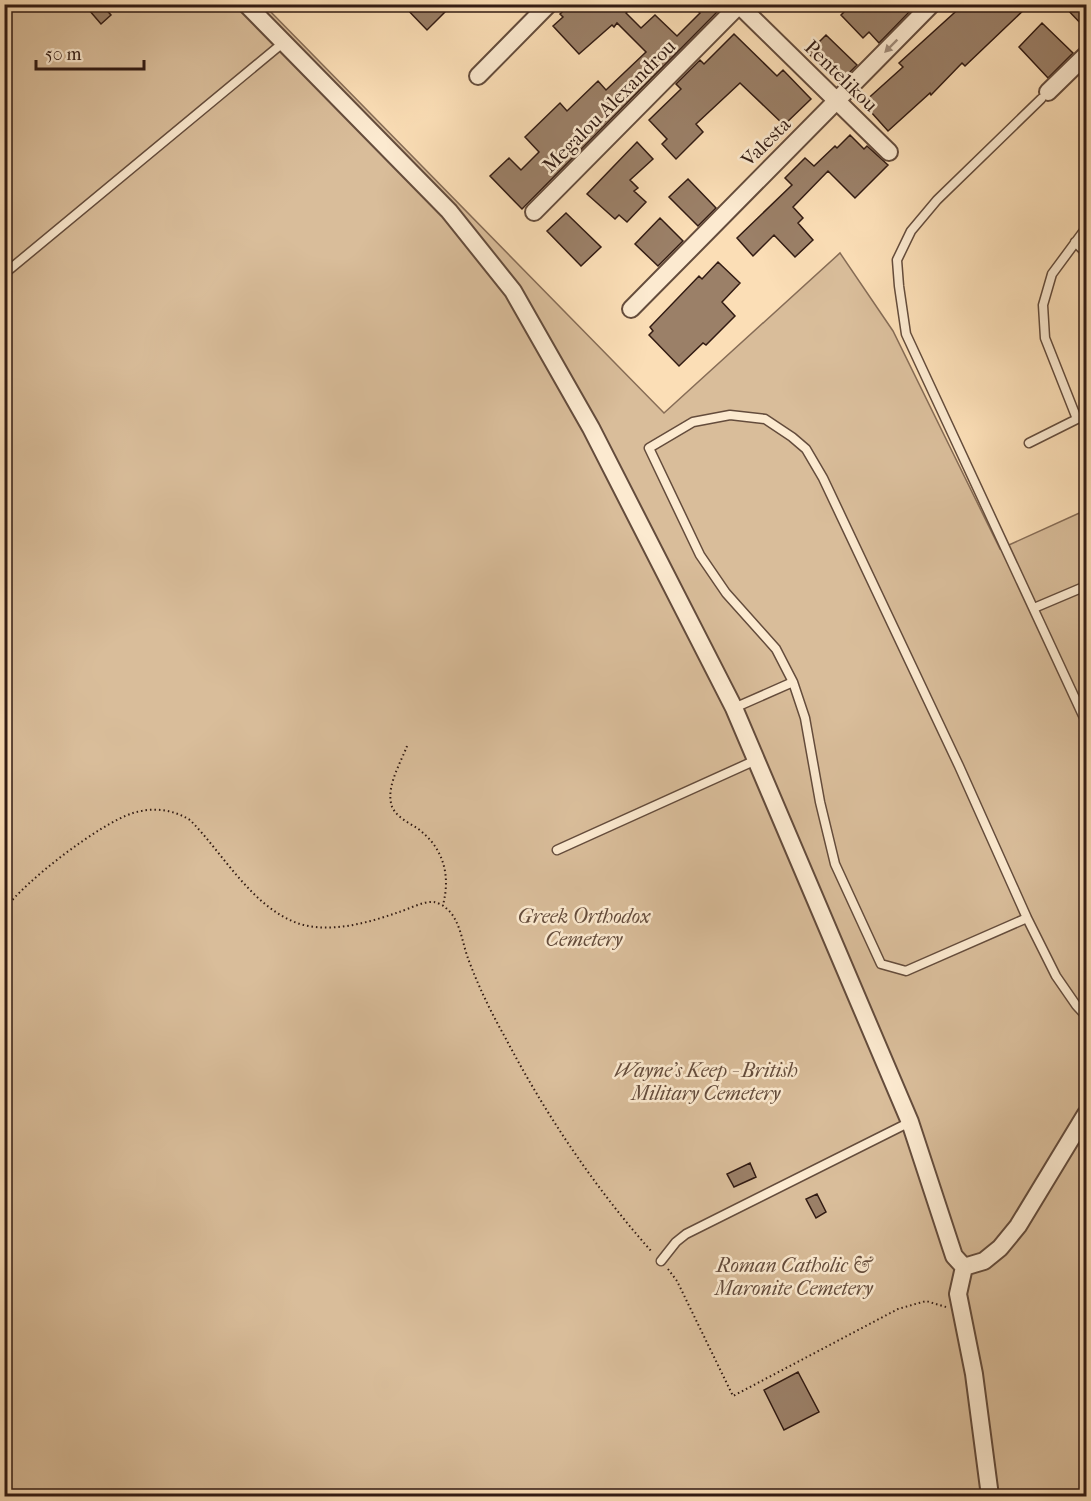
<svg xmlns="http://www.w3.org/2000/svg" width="1091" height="1501" font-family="'IM FELL French Canon',serif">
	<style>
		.green { fill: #d9bd9a; stroke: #866c56; stroke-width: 1.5 }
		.building { fill: #9b8068; stroke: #321b13; stroke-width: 1.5 }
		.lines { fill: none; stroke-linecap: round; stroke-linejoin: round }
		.service-casing { stroke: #644c3c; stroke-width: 11 }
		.minor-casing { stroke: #644c3c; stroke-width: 20 }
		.path { stroke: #321b13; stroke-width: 2; stroke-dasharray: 1.5 3; stroke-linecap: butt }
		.service { stroke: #fcead0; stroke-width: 8 }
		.minor { stroke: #fcead0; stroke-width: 16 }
		.oneway { fill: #a18d7b }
		.labels { text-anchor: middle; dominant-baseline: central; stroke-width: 5; stroke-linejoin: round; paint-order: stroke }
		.street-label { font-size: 20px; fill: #321b13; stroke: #fcead0 }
		.park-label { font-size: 20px; font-style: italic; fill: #644c3c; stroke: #fcead0 }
	</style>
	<rect width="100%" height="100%" fill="#fbdeb6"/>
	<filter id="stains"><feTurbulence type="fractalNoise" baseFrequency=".00333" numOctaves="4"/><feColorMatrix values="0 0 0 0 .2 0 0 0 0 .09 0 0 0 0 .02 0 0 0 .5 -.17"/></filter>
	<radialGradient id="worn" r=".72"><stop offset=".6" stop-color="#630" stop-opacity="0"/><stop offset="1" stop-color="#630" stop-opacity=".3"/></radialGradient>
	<path class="green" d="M227,4l37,1 400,408 176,-160 53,78 107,218 86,-39v986h-1081v-1491z"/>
	<path class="building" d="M95,4h6l10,11 -10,9 -12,-14z
		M402,4h51l-26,26z
		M571,4h63l-8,9 15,15 14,-13 22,21 23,-23 -9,-9h28l3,3 -200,202 -32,-33 19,-18 12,12 18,-18 -14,-15 35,-34 7,8 31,-30 8,9 40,-38 -29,-29 -3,4 -2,-2 -33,29 -26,-28 10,-9 -3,-3z
		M852,4h65l-38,39 -10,-11 -6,6 -22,-23z
		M964,4h66l-65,62 -3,-3 -31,32 -1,-2 -42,38 -25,-28 40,-36 -4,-4z
		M1062,4h24v25z
		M1042,23l31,30 -25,25 -29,-31z
		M734,34l43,42 6,-6 28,29 -27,26 -44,-42 -44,41 7,8 -27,27 -14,-15 5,-5 -18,-19 32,-31 -5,-5 24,-24 4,4z
		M826,35l31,30 -18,18 -31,-30z
		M850,135l14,14 3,-3 21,19 -33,33 -27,-27 -35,36 10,11 -5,5 15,17 -18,17 -21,-22 -21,21 -16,-18 55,-53 -7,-7 20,-20 9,8 21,-20 2,2z
		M637,142l16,17 -23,21 8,8 -4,3 12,11 -19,20 -8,-7 -4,4 -28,-25z
		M688,179l28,29 -18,18 -29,-29z
		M566,213l35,34 -20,19 -34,-35z
		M660,218l23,23 -25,25 -23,-22z
		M718,262l22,21 -18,19 13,14 -29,29 -3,-2 -24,23 -30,-31 4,-4 -3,-4 49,-51 3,3z
		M750,1163l6,14 -22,10 -7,-13z
		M817,1194l9,18 -10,6 -10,-19z
		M798,1372l21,40 -35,18 -20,-40z"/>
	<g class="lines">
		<g class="service-casing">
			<path id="service" d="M1041,99l-104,101 -26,31 -14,29 2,26 7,48 180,388
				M1075,242l11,11
				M4,274l280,-232
				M1029,443l48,-24 -32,-81 -2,-33 9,-31 34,-46
				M1034,608l52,-22
				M734,708l59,-26
				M557,850l199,-90
				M1027,918l-121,53 -25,-7 -46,-100 -15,-62 -15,-84 -12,-36 -17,-33 -50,-56 -26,-38 -51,-107 44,-26 37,-7 35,4 27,18 14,12 17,29 136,288 68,152 29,58 20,29 10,11
				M661,1261l15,-19 10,-8 224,-112"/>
		</g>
		<g class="minor-casing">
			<path id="minor" d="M246,4l203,207 64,80 78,137 143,280 176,414 44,134 10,11
				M738,4l151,148
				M478,76l71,-72
				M1048,92l38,-37
				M534,212l206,-208
				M631,309l301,-305
				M964,1267l-6,27 16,80 16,122
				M964,1267l20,-6 16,-13 18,-22 68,-112"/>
		</g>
		<path class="path" d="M407,746c-6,16 -20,39 -16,57 2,12 16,19 26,25 26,19 34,46 26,77
			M4,910c21,-29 95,-86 129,-97 20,-6 39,-4 57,7 33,33 61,86 107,103 32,11 71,0 102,-11 10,-3 24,-11 35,-10 4,1 9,3 12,6 15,12 16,36 23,53 10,27 23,53 37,78 40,76 89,149 146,213
			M668,1269l9,12 56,115 165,-87 28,-8 20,6"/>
		<use href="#service" class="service"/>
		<use href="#minor" class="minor"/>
	</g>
	<defs><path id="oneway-solid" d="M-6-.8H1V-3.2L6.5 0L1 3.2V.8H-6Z" transform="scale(1.5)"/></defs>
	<use class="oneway" href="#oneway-solid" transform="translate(891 46) rotate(135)"/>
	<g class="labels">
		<g class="street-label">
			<text transform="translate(841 76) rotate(44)">Pentelikou</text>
			<text transform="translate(609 106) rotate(-45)">Megalou Alexandrou</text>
			<text transform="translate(766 142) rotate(-45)">Valesta</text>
		</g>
		<g class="park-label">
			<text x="584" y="916">Greek Orthodox<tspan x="584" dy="23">Cemetery</tspan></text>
			<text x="706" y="1070">Wayne's Keep - British<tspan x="706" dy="23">Military Cemetery</tspan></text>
			<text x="794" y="1265">Roman Catholic &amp;<tspan x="794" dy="23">Maronite Cemetery</tspan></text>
		</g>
	</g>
	<rect width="1091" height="1501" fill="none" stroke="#fbdeb6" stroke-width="24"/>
	<rect x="6" y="6" width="1079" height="1489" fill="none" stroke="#321b13" stroke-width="3"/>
	<rect x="12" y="12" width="1067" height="1477" fill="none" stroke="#321b13" stroke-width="1.5"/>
	<path d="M36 60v9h108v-9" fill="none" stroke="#321b13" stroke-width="3"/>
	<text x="45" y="60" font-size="18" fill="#321b13" stroke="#fcead0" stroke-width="4.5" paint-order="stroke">50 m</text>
	<rect width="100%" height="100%" filter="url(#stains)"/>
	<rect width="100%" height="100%" fill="url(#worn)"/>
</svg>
